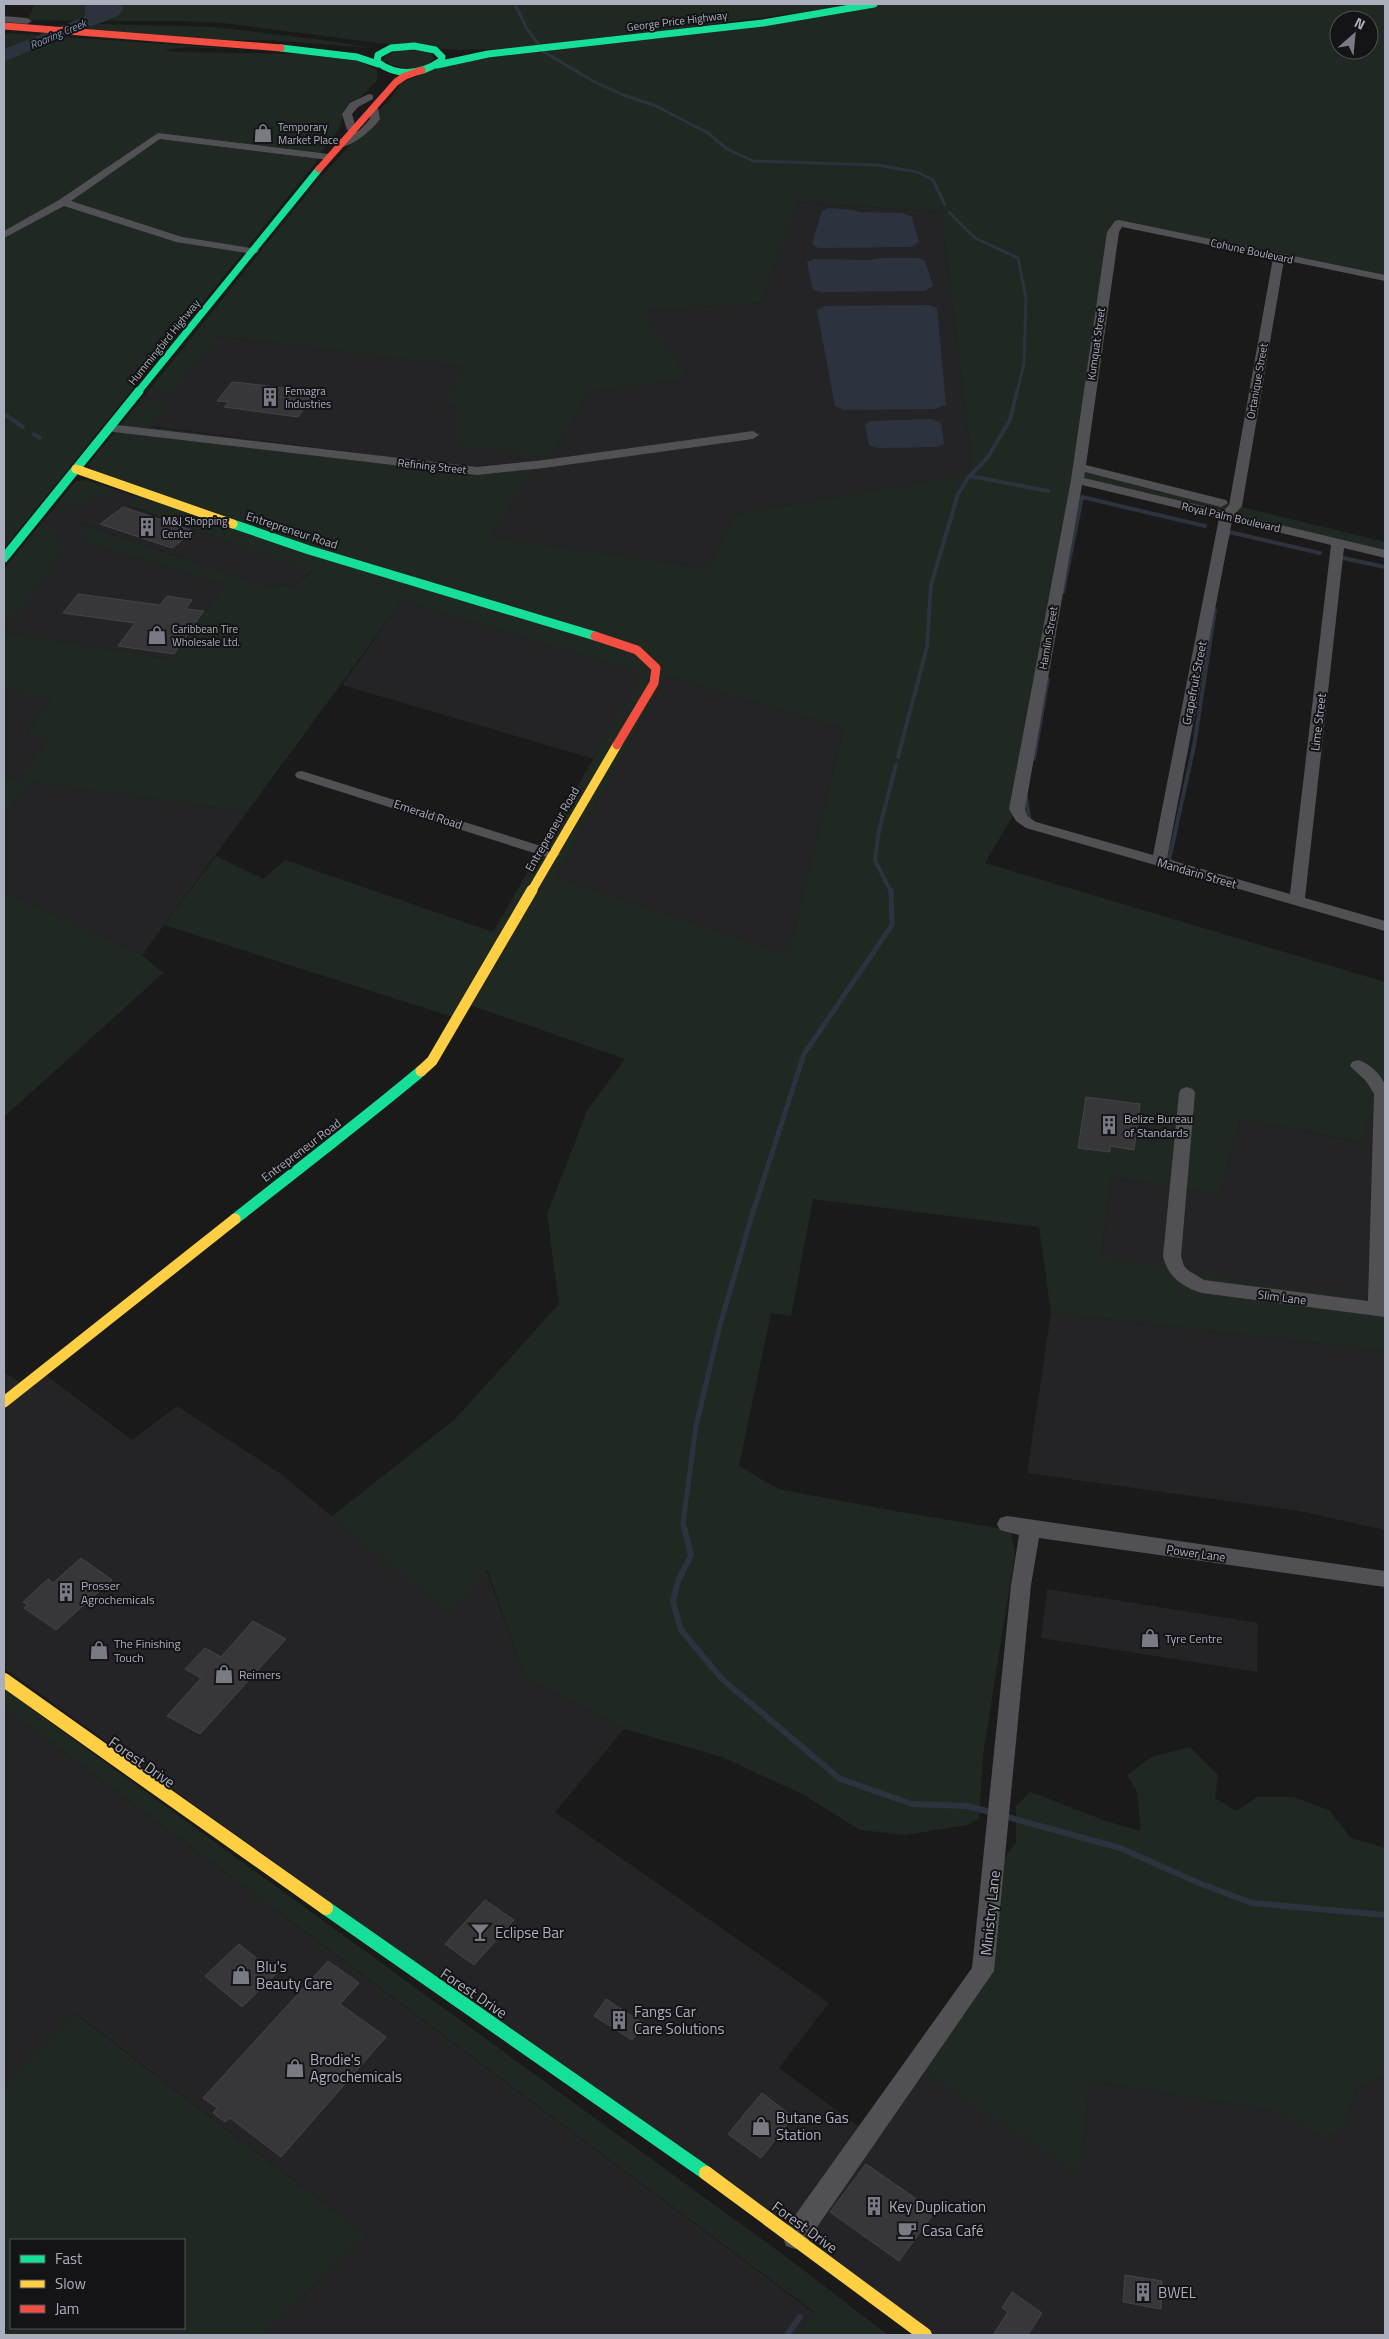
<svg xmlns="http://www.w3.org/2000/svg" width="1389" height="2339" font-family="'Titillium Web',sans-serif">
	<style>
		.built { fill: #242427 }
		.green { fill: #202822; fill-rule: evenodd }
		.water { fill: #2c333e }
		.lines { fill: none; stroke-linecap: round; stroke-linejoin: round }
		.stream-far3 { stroke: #2c333e; stroke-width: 3 }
		.stream-far2 { stroke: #2c333e; stroke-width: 4 }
		.stream-far1 { stroke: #2c333e; stroke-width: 5 }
		.stream { stroke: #2c333e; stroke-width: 6 }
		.building { fill: #373739; stroke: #434447 }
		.street { fill: #505055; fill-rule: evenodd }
		.fast-far3 { stroke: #16e098; stroke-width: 7 }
		.fast-far2 { stroke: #16e098; stroke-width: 9 }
		.fast-far1 { stroke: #16e098; stroke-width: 11 }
		.fast { stroke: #16e098; stroke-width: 14 }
		.slow-far2 { stroke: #ffcf43; stroke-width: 9 }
		.slow-far1 { stroke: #ffcf43; stroke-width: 11 }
		.slow { stroke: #ffcf43; stroke-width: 14 }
		.jam-far1 { stroke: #f24e42; stroke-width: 7 }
		.jam { stroke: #f24e42; stroke-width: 9 }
		.labels { text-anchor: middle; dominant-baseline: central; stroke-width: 4; stroke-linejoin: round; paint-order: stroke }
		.far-street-label { font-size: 11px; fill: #abaebc; stroke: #141417 }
		.far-water-label { font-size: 11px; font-style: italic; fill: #8196b8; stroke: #141417 }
		.far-poi-label { font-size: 11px; fill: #abaebc; stroke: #141417; text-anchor: start }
		.street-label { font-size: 12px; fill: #abaebc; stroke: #141417 }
		.poi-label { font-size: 12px; fill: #abaebc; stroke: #141417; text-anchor: start }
		.near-street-label { font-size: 15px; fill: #abaebc; stroke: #141417 }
		.near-poi-label { font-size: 15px; fill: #abaebc; stroke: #141417; text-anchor: start }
	</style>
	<rect width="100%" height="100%" fill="#1a1a1b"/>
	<path class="built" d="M796,202l145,10 32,261 -238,41 -26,54 -219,-32 49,-75 -73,6 -316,-41 16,-22h-28l15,-19 18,11 45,-60 249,31 -22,37 13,1 94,52 40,-65 99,-13 -48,-68 120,-8z
		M115,489l22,8 -9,9 184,64 -18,17 -11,-3 -14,3 -193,-65 13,21 136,42 -55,74 -159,-26 -7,1v-14l35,-94 20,-24 15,5z
		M402,601l242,72 -50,86 -252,-74z
		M667,676l177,53 -56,226 -233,-78z
		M4,690l49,7 -27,37 23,4 -31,42 -14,-2z
		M30,782l217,30 -105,143 -138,-64v-76z
		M1364,1117l21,4v181l-284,-43 10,-81 109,16 20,-75 123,24z
		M1051,1313l334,38v179l-86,-19 -272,-38z
		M4,1372l21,14 17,-14 90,68 45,-34 104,68 168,139 37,-44 38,107 100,53 -69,83 274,191 -50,65 89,65 47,-66 164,106 11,-92 189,31 47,27 17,-12 14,-40 28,-10v258h-460l-130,-98 -791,-569z
		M1047,1589l211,34 -1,49 -216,-34z
		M4,1707l810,606 -16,22h-537l106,-99 -292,-223 -71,74z"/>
	<path class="green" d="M35,4h48l2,3v8l-8,6 -50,-1z
		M121,4h742l-319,43 -84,3 -66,-5 -172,-22 -40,-2h-75l9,-4 7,-11z
		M887,4h498v274l-266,-55 -40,244 306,75v12l-308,-74 -60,329 -32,54 400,119v139l-21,-4v26l-124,-24 -20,75 -109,-16 -10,80 284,44v49l-334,-38 -12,-86 -226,-28 -22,117 -20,-3 -32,153 39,23 117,22 108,18 8,3 4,21 -32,202 -4,64 -12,6 -62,10 -45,-5 -58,-36 -80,-37 -98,-28 -100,-53 -37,-107 -38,44 -118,-96 124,-98 104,-115 -12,-90 40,-103 38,-52 -158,-55 -8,15 -295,-94 52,-69 47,23 22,-19 208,72 150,-259 -241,-72 -155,211 -217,-30 -26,33v-37l14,2 31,-42 -23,-4 26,-36 -48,-8v-56l7,-1 159,26 55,-74 -136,-42 -14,-21 194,65 14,-3 11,3 18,-16 -184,-66 9,-8 -42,-25 -7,-7 50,-61 13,-3 16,2 -16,24 315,40 74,-6 -50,75 219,32 26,-54 238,-41 -32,-261 -144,-10 -36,101 -119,8 47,68 -99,13 -40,65 -93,-12 -1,-40 -13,-1 21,-37 -247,-31 -46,60 -18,-5v-6l166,-206 31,-34 16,-12 11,-21 13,-12 11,-17 45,-19zM1339,20h30v30h-30zM667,676l177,53 -56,226 -233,-78z
		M98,24l117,3 108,13 49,8 -105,-8h-37l-147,-10z
		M10,33l31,2 -37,14v-14z
		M63,37l189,13 -65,-3 -23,3 15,2 126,2 54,7 18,9v11l-34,33c0,18 -20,30 -26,47l-313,387v-486z
		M400,49l30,3 4,6c-11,15 -37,12 -50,2v-3z
		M86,480l29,9 -4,5 -37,13 -15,-5 17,-21z
		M39,526h9l17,20 -49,70 -12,4v-51z
		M4,891l138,64 21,18 -159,144z
		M4,1689l781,567 103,79h-90l16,-23 -810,-605z
		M1190,1747l28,28 -3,23 21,13 21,-14h36l36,13 22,28 34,10v229l-28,10 -14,40 -17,12 -47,-27 -189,-31 -11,93 -164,-107 68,-96 11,-98 22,-31v-36l14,-14c37,13 73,30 111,39l-4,-39 -10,-17 26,-19z
		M74,2013l293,223 -106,99h-257v-248zM11,2240h173v88h-173z"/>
	<path class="water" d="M83,4h38l2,2 -1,5 -6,6 -53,20 -59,25v-13l75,-30 6,-4v-8z
		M829,208l24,2 6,2 44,1 9,4 7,25 -8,5 -93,1 -6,-4 10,-33z
		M882,258h37l6,3 8,25 -8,5 -104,1 -8,-2 -6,-28 7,-3 55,1z
		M929,305l8,3 9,97 -11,4 -91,1 -9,-4 -18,-96 7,-4z
		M933,419l8,4 3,21 -7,3 -60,1 -8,-3 -4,-20 4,-4z"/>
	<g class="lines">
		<path class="stream-far3" d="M515,4l12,25 13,17
			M544,52l49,29 30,14 33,11 52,27 19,16 26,12 124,4 40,7 16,8 12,25
			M949,212l26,26 43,20 8,40 -2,66 -7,28"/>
		<path class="stream-far2" d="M4,414l19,13
			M34,434l6,4
			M970,476l78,15
			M1227,538l2,-6 91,21
			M1343,558l42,9
			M1063,592l19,-95 123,29
			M898,757l29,-110 4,-62 27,-91 10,-16 20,-21 22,-37 7,-29
			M1034,759l14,-80
			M1026,797l3,21
			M1174,863l-5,-3 25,-114 21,-136
			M891,892l-16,-32 4,-30 17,-65"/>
		<path class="stream-far1" d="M684,1528l-1,-5 13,-97 23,-97 33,-114 52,-161 88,-129 -1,-35"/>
		<path class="stream" d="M684,1527l7,28 -13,26 -5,21 8,28 41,49 118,100 72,25 55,2 27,7
			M1004,1816l116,32 79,35 53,20 133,12
			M787,2335l13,-18"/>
	</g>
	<path class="building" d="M232,382l11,1 73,9 -18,25 -74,-10 5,-5 -12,-1z
		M123,507l71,24 -22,17 -72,-24z
		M78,594l82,11 7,-9 25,4 -6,9 18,2 -30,43 -56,-8 17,-23 -72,-10z
		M1086,1097l54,7 -6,46 -24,-4v6l-32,-4z
		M81,1558l31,22 -56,50 -32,-22 4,-3 -5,-3 25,-23 5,4z
		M253,1621l33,18 -86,95 -33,-18 34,-38 -16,-9 20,-21 16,9z
		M485,1900l29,20 -40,45 -29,-21z
		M239,1944l37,30 -34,33 -37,-31z
		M328,1961l31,22 -19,21 46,33 -105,120 -51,-39 -5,4 -12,-9 4,-5 -14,-10z
		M606,1999l38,25 -12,16 -38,-24z
		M762,2093l31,24 -32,41 -33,-24z
		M866,2164l69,48 -36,49 -69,-49z
		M1125,2275l37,6 -1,28 -38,-7z
		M1012,2292l30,21 -14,22h-35l15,-23 -6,-4z"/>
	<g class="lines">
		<path class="street" d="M4,16l23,2 5,3 -5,3 -23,-2z
			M369,94l4,1v4l-15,8 -6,7 4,14 -5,3 -4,-1 -5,-16 8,-11z
			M373,105l5,3 2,11c-8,11 -30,31 -45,28v-4l25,-13 10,-11 -2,-11z
			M158,133l171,21 5,3 -5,3 -169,-21 -89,62 111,36 75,12 2,2 -2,2 -4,1 -77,-12 -112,-36 -60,32v-7l55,-31z
			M1119,220l266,55v6l-101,-21 -42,246 -7,8 150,36v8l-41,-10 -39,350 80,23v10l-359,-103 -10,-7 -7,-12 62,-329 36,-248 8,-11zM1122,227l151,31 -44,247 -6,6 -139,-33 1,-6 136,35 7,-4 -2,-3 -140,-35 33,-233zM1082,485l137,33 -66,337 -117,-33 -9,-6 -2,-7zM1232,521l99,24 -41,349 -123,-35z
			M109,424l368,43 67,-7 209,-29 6,4 -6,4 -209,29 -67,7 -372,-44 -2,-3z
			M302,771l255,80 3,3 -3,3h-10l-250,-79 -2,-3 2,-3z
			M1358,1060c13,4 21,13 27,24v233l-183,-24c-20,-6 -34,-16 -39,-37l16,-163 2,-4 6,-2 6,2 2,4 -14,163 3,10 5,5 15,9 164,21 6,-207 -8,-13 -16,-15 2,-4z
			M1007,1516l378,55v16l-346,-49 -8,47 -37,386 -190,275 -9,3 -9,-3 -3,-9 3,-9 186,-260 39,-383 8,-50 -19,-5 -3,-6 3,-6z"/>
		<path class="fast-far3" d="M414,46l21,4 7,7 -1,4c-21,14 -43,16 -64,1l1,-7 13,-7z
			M281,48l76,9 21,7
			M437,65l51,-11 275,-31 111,-19
			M138,392l181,-223"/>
		<path class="fast-far2" d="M233,524l76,26 286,86
			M4,558l135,-167"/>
		<path class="fast-far1" d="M235,1219c62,-49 125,-97 186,-148"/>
		<path class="fast" d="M326,1908l380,265"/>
		<path class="slow-far2" d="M76,469l157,55
			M531,892l86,-147"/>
		<path class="slow-far1" d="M421,1071l11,-10 100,-171
			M4,1402l231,-183"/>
		<path class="slow" d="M4,1680l322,228
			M706,2173l219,162"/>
		<path class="jam-far1" d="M4,26l277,22
			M319,169l77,-87 9,-6 17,-6"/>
		<path class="jam" d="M595,636l42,14 19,18 -2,15 -37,62"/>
	</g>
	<defs>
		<g id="shop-bare" transform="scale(1.5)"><path d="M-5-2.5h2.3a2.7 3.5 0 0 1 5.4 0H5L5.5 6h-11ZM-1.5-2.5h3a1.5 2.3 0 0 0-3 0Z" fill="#787a84" stroke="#141417" stroke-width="2.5" paint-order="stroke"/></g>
		<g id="building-bare" transform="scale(1.5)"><path d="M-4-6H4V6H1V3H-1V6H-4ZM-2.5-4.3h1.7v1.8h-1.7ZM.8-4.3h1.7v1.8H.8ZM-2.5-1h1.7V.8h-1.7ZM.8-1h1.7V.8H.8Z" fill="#787a84" stroke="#141417" stroke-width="2.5" paint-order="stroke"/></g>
		<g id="bar-bare" transform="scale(1.5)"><path d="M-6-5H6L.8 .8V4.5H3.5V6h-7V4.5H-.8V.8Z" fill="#787a84" stroke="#141417" stroke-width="2.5" paint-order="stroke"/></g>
		<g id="cafe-bare" transform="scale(1.5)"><path d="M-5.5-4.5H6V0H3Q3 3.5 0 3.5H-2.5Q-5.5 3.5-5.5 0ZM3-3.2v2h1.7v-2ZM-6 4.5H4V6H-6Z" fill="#787a84" stroke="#141417" stroke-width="2.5" paint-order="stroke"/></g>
	</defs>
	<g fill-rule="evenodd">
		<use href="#shop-bare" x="263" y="133"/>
		<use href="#building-bare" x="270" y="397"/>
		<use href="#building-bare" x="147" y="527"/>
		<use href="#shop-bare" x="157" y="635"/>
		<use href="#building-bare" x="1109" y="1125"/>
		<use href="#building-bare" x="66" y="1592"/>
		<use href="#shop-bare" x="1150" y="1638"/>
		<use href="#shop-bare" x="99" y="1650"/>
		<use href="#shop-bare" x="224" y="1674"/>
		<use href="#bar-bare" x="480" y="1932"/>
		<use href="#shop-bare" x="241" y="1975"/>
		<use href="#building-bare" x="619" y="2020"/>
		<use href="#shop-bare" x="295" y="2068"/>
		<use href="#shop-bare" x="761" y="2126"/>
		<use href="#building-bare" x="874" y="2206"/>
		<use href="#cafe-bare" x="907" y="2230"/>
		<use href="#building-bare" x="1143" y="2292"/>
	</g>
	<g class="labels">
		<g class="far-street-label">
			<text transform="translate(677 21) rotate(-7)">George Price Highway</text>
			<text transform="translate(1252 251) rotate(12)">Cohune Boulevard</text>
			<text transform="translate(164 342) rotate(-51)">Hummingbird Highway</text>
			<text transform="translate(1096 344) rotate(-82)">Kumquat Street</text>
			<text transform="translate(1257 381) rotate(-80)">Ortanique Street</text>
			<text transform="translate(432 466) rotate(6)">Refining Street</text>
			<text transform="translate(1231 517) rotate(13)">Royal Palm Boulevard</text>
			<text transform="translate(1048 638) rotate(-80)">Hamlin Street</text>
		</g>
		<g class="far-water-label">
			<text transform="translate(58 34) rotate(-23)">Roaring Creek</text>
		</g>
		<g class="far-poi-label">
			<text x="278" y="127">Temporary<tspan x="278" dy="13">Market Place</tspan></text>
			<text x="285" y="391">Femagra<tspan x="285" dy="13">Industries</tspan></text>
			<text x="162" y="521">M&amp;J Shopping<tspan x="162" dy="13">Center</tspan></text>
			<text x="172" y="629">Caribbean Tire<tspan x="172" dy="13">Wholesale Ltd.</tspan></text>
		</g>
		<g class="street-label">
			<text transform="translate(292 530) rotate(18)">Entrepreneur Road</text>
			<text transform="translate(1194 683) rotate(-79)">Grapefruit Street</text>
			<text transform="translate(1318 722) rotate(-83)">Lime Street</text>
			<text transform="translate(428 814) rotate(18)">Emerald Road</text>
			<text transform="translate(552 829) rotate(-60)">Entrepreneur Road</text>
			<text transform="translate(1197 873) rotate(16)">Mandarin Street</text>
			<text transform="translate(301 1150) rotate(-37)">Entrepreneur Road</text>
			<text transform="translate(1282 1297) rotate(7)">Slim Lane</text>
			<text transform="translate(1196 1553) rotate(8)">Power Lane</text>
		</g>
		<g class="poi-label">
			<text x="1124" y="1118">Belize Bureau<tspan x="1124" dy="14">of Standards</tspan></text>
			<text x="81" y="1585">Prosser<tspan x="81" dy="14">Agrochemicals</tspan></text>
			<text x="1165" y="1638">Tyre Centre</text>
			<text x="114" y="1643">The Finishing<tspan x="114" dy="14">Touch</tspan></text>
			<text x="239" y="1674">Reimers</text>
		</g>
		<g class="near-street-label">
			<text transform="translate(142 1762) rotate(35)">Forest Drive</text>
			<text transform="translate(990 1913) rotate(-84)">Ministry Lane</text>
			<text transform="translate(474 1993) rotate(34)">Forest Drive</text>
			<text transform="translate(805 2227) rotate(36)">Forest Drive</text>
		</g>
		<g class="near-poi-label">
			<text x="495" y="1932">Eclipse Bar</text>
			<text x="256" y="1966">Blu's<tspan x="256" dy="17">Beauty Care</tspan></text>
			<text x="634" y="2011">Fangs Car<tspan x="634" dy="17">Care Solutions</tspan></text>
			<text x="310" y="2059">Brodie's<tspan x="310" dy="17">Agrochemicals</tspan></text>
			<text x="776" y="2117">Butane Gas<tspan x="776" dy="17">Station</tspan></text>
			<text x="889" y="2206">Key Duplication</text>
			<text x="922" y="2230">Casa Café</text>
			<text x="1158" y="2292">BWEL</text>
		</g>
	</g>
	<rect width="1389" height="2339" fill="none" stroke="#abaebc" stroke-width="10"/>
	<rect x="10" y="2239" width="175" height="90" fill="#141417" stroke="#505259"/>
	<rect x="20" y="2255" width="25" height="8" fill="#16e098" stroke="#505259"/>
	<text x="55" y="2264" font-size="15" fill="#abaebc">Fast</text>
	<rect x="20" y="2280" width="25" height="8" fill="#ffcf43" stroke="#505259"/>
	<text x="55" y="2289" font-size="15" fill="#abaebc">Slow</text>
	<rect x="20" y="2305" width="25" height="8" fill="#f24e42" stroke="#505259"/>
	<text x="55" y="2314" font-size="15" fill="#abaebc">Jam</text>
	<g transform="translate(1354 35) rotate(27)"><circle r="24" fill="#141417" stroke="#505259"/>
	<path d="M0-4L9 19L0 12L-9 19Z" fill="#787a84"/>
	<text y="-8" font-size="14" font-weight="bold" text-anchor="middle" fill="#abaebc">N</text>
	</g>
</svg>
